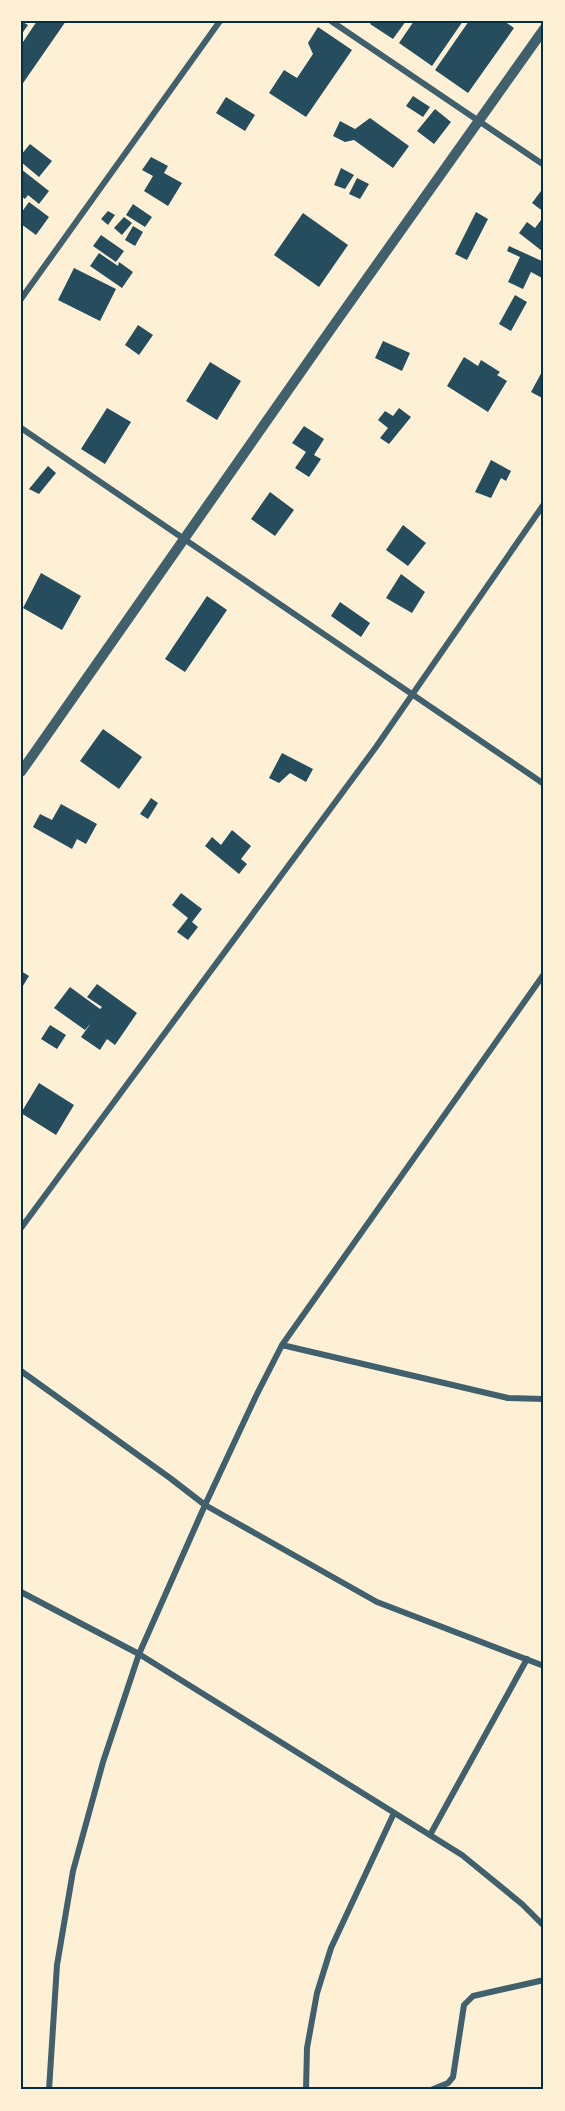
<svg xmlns="http://www.w3.org/2000/svg" width="565" height="2111" font-family="Manrope,sans-serif">
	<style>
		.building { fill: #264d5e }
		.lines { fill: none; stroke-linecap: round; stroke-linejoin: round }
		.minor { stroke: #3f606c; stroke-width: 6 }
		.tertiary { stroke: #3f606c; stroke-width: 10 }
		.neatline { fill: none; stroke: #003049; stroke-width: 2 }
	</style>
	<rect width="100%" height="100%" fill="#fdf0d5"/>
	<path class="building" d="M21,21l7,4 -7,10z
		M37,21h29l-45,65v-41z
		M372,21h34l-13,18 -23,-15z
		M414,21h49l-31,45 -33,-23z
		M469,21h35l10,7 -46,65 -33,-23z
		M318,27l34,23 -46,67 -37,-24 15,-23 13,8 16,-24 -5,-11z
		M413,96l17,11 -7,10 -17,-11z
		M226,97l29,18 -10,16 -29,-18z
		M435,109l16,13 -17,22 -17,-13z
		M370,118l39,28 -16,22 -39,-28 -9,2 -12,-6 7,-15 15,8z
		M30,144l22,17 -13,16 -18,-15v-7z
		M151,157l17,9 -4,7 18,10 -14,23 -24,-15 9,-15 -11,-6z
		M341,168l13,7 -9,14 -11,-4z
		M21,169l28,22 -10,13 -11,-9 -3,4 -4,-3z
		M357,178l12,6 -9,15 -11,-5z
		M544,187v25l-12,-9z
		M29,202l20,15 -13,18 -15,-11v-11z
		M133,204l19,13 -7,10 -19,-12z
		M108,211l7,4 -7,10 -7,-6z
		M476,212l12,7 -21,41 -12,-6z
		M303,213l45,32 -29,42 -45,-32z
		M544,216v33l-2,2 -23,-18 8,-11 8,6z
		M124,217l8,6 -10,12 -8,-7z
		M133,226l10,6 -8,14 -10,-6z
		M101,235l23,16 -8,11 -23,-16z
		M509,246l35,16 -2,16 -11,-6 -8,17 -15,-7 12,-25 -13,-6z
		M99,253l19,13 1,-4 14,10 -11,16 -32,-22z
		M74,268l42,21 -16,32 -42,-21z
		M515,295l12,7 -16,29 -12,-7z
		M138,325l15,10 -14,20 -14,-10z
		M383,341l27,12 -8,18 -27,-13z
		M464,357l14,9 3,-6 19,12 -3,3 10,6 -19,31 -41,-26z
		M210,362l31,19 -24,39 -31,-19z
		M544,368v31l-13,-7z
		M107,408l24,14 -26,42 -24,-15z
		M399,408l12,9 -22,27 -9,-6 8,-10 -10,-8 7,-9 8,5z
		M304,426l20,13 -10,16 7,4 -12,18 -14,-9 11,-16 -14,-9z
		M491,460l20,11 -5,10 -5,-3 -10,20 -16,-6z
		M48,466l8,7 -17,21 -10,-5z
		M270,492l24,18 -19,26 -24,-17z
		M403,525l23,18 -18,23 -22,-16z
		M41,573l40,23 -19,34 -39,-22z
		M401,574l24,18 -13,21 -26,-15z
		M207,596l20,14 -42,62 -20,-13z
		M340,602l30,21 -9,14 -30,-21z
		M103,729l39,28 -23,32 -39,-28z
		M282,753l31,16 -7,13 -16,-9 -11,10 -10,-5z
		M151,798l7,5 -10,16 -8,-5z
		M61,804l36,20 -11,20 -9,-5 -5,10 -39,-22 7,-13 12,6z
		M232,830l19,16 -10,13 6,5 -8,10 -34,-28 7,-9 9,8z
		M181,893l21,16 -10,13 6,5 -10,13 -11,-8 11,-14 -16,-13z
		M21,971l8,5 -8,13z
		M97,984l40,29 -22,32 -8,-6 -7,11 -19,-13 10,-14 -6,7 -31,-22 16,-21 30,22 2,-2 -15,-10z
		M50,1025l16,10 -9,14 -16,-10z
		M39,1083l35,22 -18,30 -35,-22z"/>
	<g class="lines">
		<path class="minor" d="M331,21l213,144
			M21,299l199,-278
			M21,428l523,356
			M21,1228l355,-481 168,-243
			M282,1345l226,53 36,1
			M21,1371l149,107 35,27 172,97 167,64
			M21,1592l118,62 323,201 60,49 22,22
			M430,1835l97,-176
			M49,2090l8,-125 16,-94 30,-109 36,-108 66,-149 51,-109 26,-51 262,-371
			M306,2090l1,-42 10,-55 14,-45 63,-135
			M431,2090l17,-7 5,-6 11,-72 9,-9 71,-16"/>
		<path class="tertiary" d="M21,772l310,-443 213,-300"/>
	</g>
	<rect width="565" height="2111" fill="none" stroke="#fdf0d5" stroke-width="45"/>
	<rect x="22" y="22" width="520" height="2066" class="neatline"/>
</svg>
